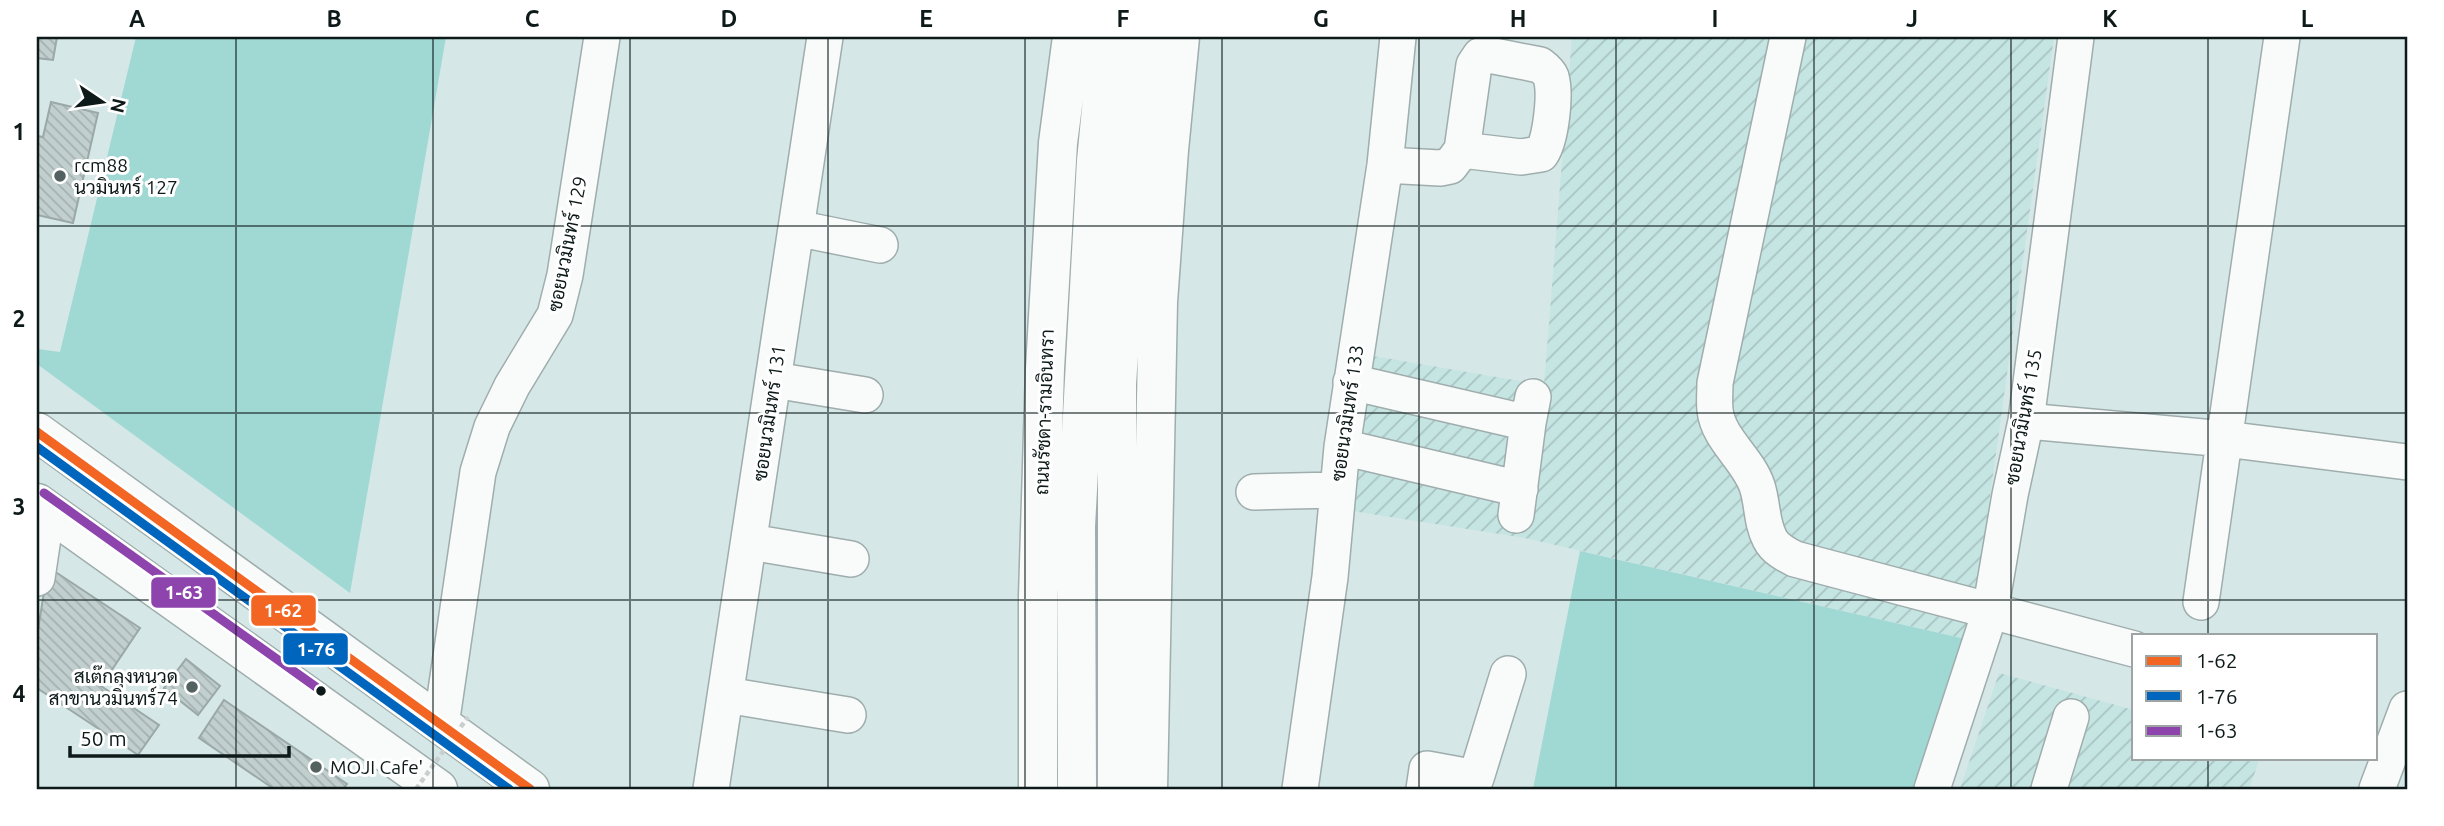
<svg xmlns="http://www.w3.org/2000/svg" width="2444" height="826" font-family="Ubuntu,Sarabun,sans-serif">
	<style>
		.industrial { fill: url(#industrial-furrows) }
		.grass { fill: #a0d8d4 }
		.building { fill: url(#building-back-hatch); stroke: #9aa8a7; stroke-width: 2 }
		.lines { fill: none; stroke-linecap: round; stroke-linejoin: round }
		.minor-casing { stroke: #9fadac; stroke-width: 38 }
		.major-casing { stroke: #9fadac; stroke-width: 41 }
		.minor { stroke: #f9fbfb; stroke-width: 35 }
		.major { stroke: #f9fbfb; stroke-width: 38 }
		.path-bridge { stroke: #c9cece; stroke-width: 4.5; stroke-dasharray: 5 3.5; stroke-linecap: butt }
		.bus-1-casing { stroke: #fff; stroke-width: 14 }
		.bus-2-casing { stroke: #fff; stroke-width: 14 }
		.bus-3-casing { stroke: #fff; stroke-width: 14 }
		.bus-1 { stroke: #f26522; stroke-width: 9 }
		.bus-2 { stroke: #0065bd; stroke-width: 9 }
		.bus-3 { stroke: #8e44ad; stroke-width: 9 }
		.grid { fill: none; stroke: #0d1a19; stroke-width: 2; stroke-opacity: 0.55 }
		.poi-dot { fill: #536261; stroke: #fff; stroke-width: 2.5 }
		.bus-dot { fill: #0d1a19; stroke: #fff; stroke-width: 2.5 }
		.labels { text-anchor: middle; dominant-baseline: central; stroke-width: 6; stroke-linejoin: round; paint-order: stroke }
		.poi-label { font-size: 19px; fill: #0d1a19; stroke: #fff; text-anchor: start }
		.street-label { font-size: 19px; fill: #0d1a19; stroke: #fff }
		.line-badge { stroke: #fff; stroke-width: 2.5 }
		.badge-label { font-size: 19px; text-anchor: middle; font-weight: bold; fill: #fff }
		.neatline { fill: none; stroke: #0d1a19; stroke-width: 2.5 }
		.grid-label { font-size: 23px; text-anchor: middle; font-weight: bold; fill: #0d1a19 }
	</style>
	<defs>
		<pattern id="industrial-furrows" width="10" height="10" patternUnits="userSpaceOnUse" patternTransform="scale(1.75)"><rect width="10" height="10" fill="#c5e5e3"/><path d="M-1 1l2-2M0 10L10 0M9 11l2-2" fill="none" stroke="#a8c4c2"/></pattern>
		<pattern id="building-back-hatch" width="6" height="6" patternUnits="userSpaceOnUse" patternTransform="scale(1.75)"><rect width="6" height="6" fill="#c1cfce"/><path d="M-1 5l2 2M0 0l6 6M5-1l2 2" fill="none" stroke="#a5b1b0"/></pattern>
	</defs>
	<rect width="100%" height="100%" fill="#d5e7e6"/>
	<path class="industrial" d="M1572,37h482l-84,603 -445,-102 -173,-27 21,-155 171,29z
		M1999,673l135,37v48h126l-11,31h-289z"/>
	<path class="grass" d="M136,37h310l-96,556 -313,-229v-15l23,3z
		M1580,551l390,89 -51,149h-386z"/>
	<path class="building" d="M37,37h20l-4,23 -16,-2z
		M51,102l47,11 -25,110 -36,-8v-79l6,1z
		M48,567l92,61 -39,58 58,39 -21,30 -101,-67v-52z
		M186,659l34,27 -22,29 -34,-27z
		M224,700l123,84 -4,5h-69l-75,-51z"/>
	<g class="lines">
		<g class="minor-casing">
			<path id="minor" d="M1788,37l-73,346c0,9 -1,18 0,27 3,29 33,49 42,76 6,18 4,36 13,53 5,10 15,15 25,20l339,90
				M1385,165l55,3 10,-2 12,-16 12,-85 6,-9 9,-1 51,10c4,3 9,7 11,12 5,17 0,63 -10,77l-20,3 -59,-7
				M796,228l84,17
				M774,380l91,15
				M1351,382l177,41 5,-26
				M2026,421l199,18 182,23
				M1342,447l178,42
				M1254,492l82,-2
				M1516,515l12,-92
				M750,542l101,17
				M37,578l10,-67
				M2201,602l81,-565
				M726,695l122,20
				M441,725l37,-253 14,-45 20,-41 43,-71 10,-40 37,-238
				M711,789l114,-752
				M1300,789l30,-212 12,-130 43,-282 13,-128
				M1424,789l3,-20 49,9 32,-104
				M1932,789l58,-177 20,-117 16,-74 50,-384
				M2049,789l22,-72
				M2377,789l30,-80"/>
		</g>
		<g class="major-casing">
			<path id="major" d="M37,432l493,357
				M37,503l401,286
				M1038,789v-193l7,-227 13,-226 14,-106
				M1077,789l-1,-263 20,-365 12,-124
				M1117,789v-405l14,-211 14,-136
				M1148,789l10,-487 11,-152 11,-113"/>
		</g>
		<use href="#minor" class="minor"/>
		<use href="#major" class="major"/>
		<path class="path-bridge" d="M416,789l52,-72"/>
		<g class="bus-1-casing">
			<path id="bus-1" d="M37,432l493,357"/>
		</g>
		<g class="bus-2-casing">
			<path id="bus-2" d="M37,447l472,342"/>
		</g>
		<g class="bus-3-casing">
			<path id="bus-3" d="M44,493l279,199"/>
		</g>
		<use href="#bus-1" class="bus-1"/>
		<use href="#bus-2" class="bus-2"/>
		<use href="#bus-3" class="bus-3"/>
	</g>
	<path class="grid" d="M236,37v752M433,37v752M630,37v752M828,37v752M1025,37v752M1222,37v752M1419,37v752M1616,37v752M1814,37v752M2011,37v752M2208,37v598M37,226h2370M37,413h2370M37,600h2370M2208,758v31"/>
	<g class="poi-dot">
		<circle cx="60" cy="176" r="7"/>
		<circle cx="192" cy="687" r="7"/>
		<circle cx="316" cy="767" r="7"/>
	</g>
	<circle class="bus-dot" cx="321" cy="691" r="6"/>
	<g class="labels">
		<g class="poi-label">
			<text x="74" y="165">rcm88<tspan x="74" dy="22">นวมินทร์ 127</tspan></text>
			<text x="178" y="676" text-anchor="end">สเต๊กลุงหนวด<tspan x="178" dy="22">สาขานวมินทร์74</tspan></text>
			<text x="330" y="767">MOJI Cafe'</text>
		</g>
		<g class="street-label">
			<text transform="translate(567 244) rotate(-79)">ซอยนวมินทร์ 129</text>
			<text transform="translate(1044 412) rotate(-88)">ถนนรัชดา-รามอินทรา</text>
			<text transform="translate(769 413) rotate(-82)">ซอยนวมินทร์ 131</text>
			<text transform="translate(1347 413) rotate(-82)">ซอยนวมินทร์ 133</text>
			<text transform="translate(2023 417) rotate(-80)">ซอยนวมินทร์ 135</text>
		</g>
	</g>
	<g class="line-badge">
		<rect x="150" y="576" width="67" height="33" rx="7" fill="#8e44ad"/>
		<rect x="250" y="594" width="67" height="33" rx="7" fill="#f26522"/>
		<rect x="282" y="632" width="67" height="34" rx="7" fill="#0065bd"/>
	</g>
	<g class="badge-label">
		<text x="184" y="599">1-63</text>
		<text x="283" y="617">1-62</text>
		<text x="316" y="656">1-76</text>
	</g>
	<rect width="2444" height="826" fill="none" stroke="#ffffff" stroke-width="77"/>
	<rect x="2132" y="634" width="245" height="126" fill="#ffffff" stroke="#9ea3a3" stroke-width="2"/>
	<rect x="2146" y="656" width="35" height="10" fill="#f26522" stroke="#9ea3a3" stroke-width="2"/>
	<text x="2196" y="668" font-size="21" fill="#0d1a19">1-62</text>
	<rect x="2146" y="691" width="35" height="10" fill="#0065bd" stroke="#9ea3a3" stroke-width="2"/>
	<text x="2196" y="704" font-size="21" fill="#0d1a19">1-76</text>
	<rect x="2146" y="726" width="35" height="10" fill="#8e44ad" stroke="#9ea3a3" stroke-width="2"/>
	<text x="2196" y="738" font-size="21" fill="#0d1a19">1-63</text>
	<g transform="translate(102 102) rotate(103)" stroke="#ffffff" stroke-width="5" paint-order="stroke">
	<path d="M0-5L12 26L0 18L-12 26Z" fill="#0d1a19"/>
	<text y="-10" font-size="19" font-weight="bold" text-anchor="middle" fill="#0d1a19">N</text>
	</g>
	<path d="M70 746v10h219v-10" fill="none" stroke="#0d1a19" stroke-width="3.5"/>
	<text x="80" y="746" font-size="21" fill="#0d1a19" stroke="#ffffff" stroke-width="5" paint-order="stroke">50 m</text>
	<rect x="38" y="38" width="2368" height="750" class="neatline"/>
	<g class="grid-label">
		<text x="137" y="27">A</text>
		<text x="334" y="27">B</text>
		<text x="532" y="27">C</text>
		<text x="729" y="27">D</text>
		<text x="926" y="27">E</text>
		<text x="1123" y="27">F</text>
		<text x="1321" y="27">G</text>
		<text x="1518" y="27">H</text>
		<text x="1715" y="27">I</text>
		<text x="1912" y="27">J</text>
		<text x="2110" y="27">K</text>
		<text x="2307" y="27">L</text>
		<text x="19" y="140">1</text>
		<text x="19" y="327">2</text>
		<text x="19" y="515">3</text>
		<text x="19" y="702">4</text>
	</g>
</svg>
